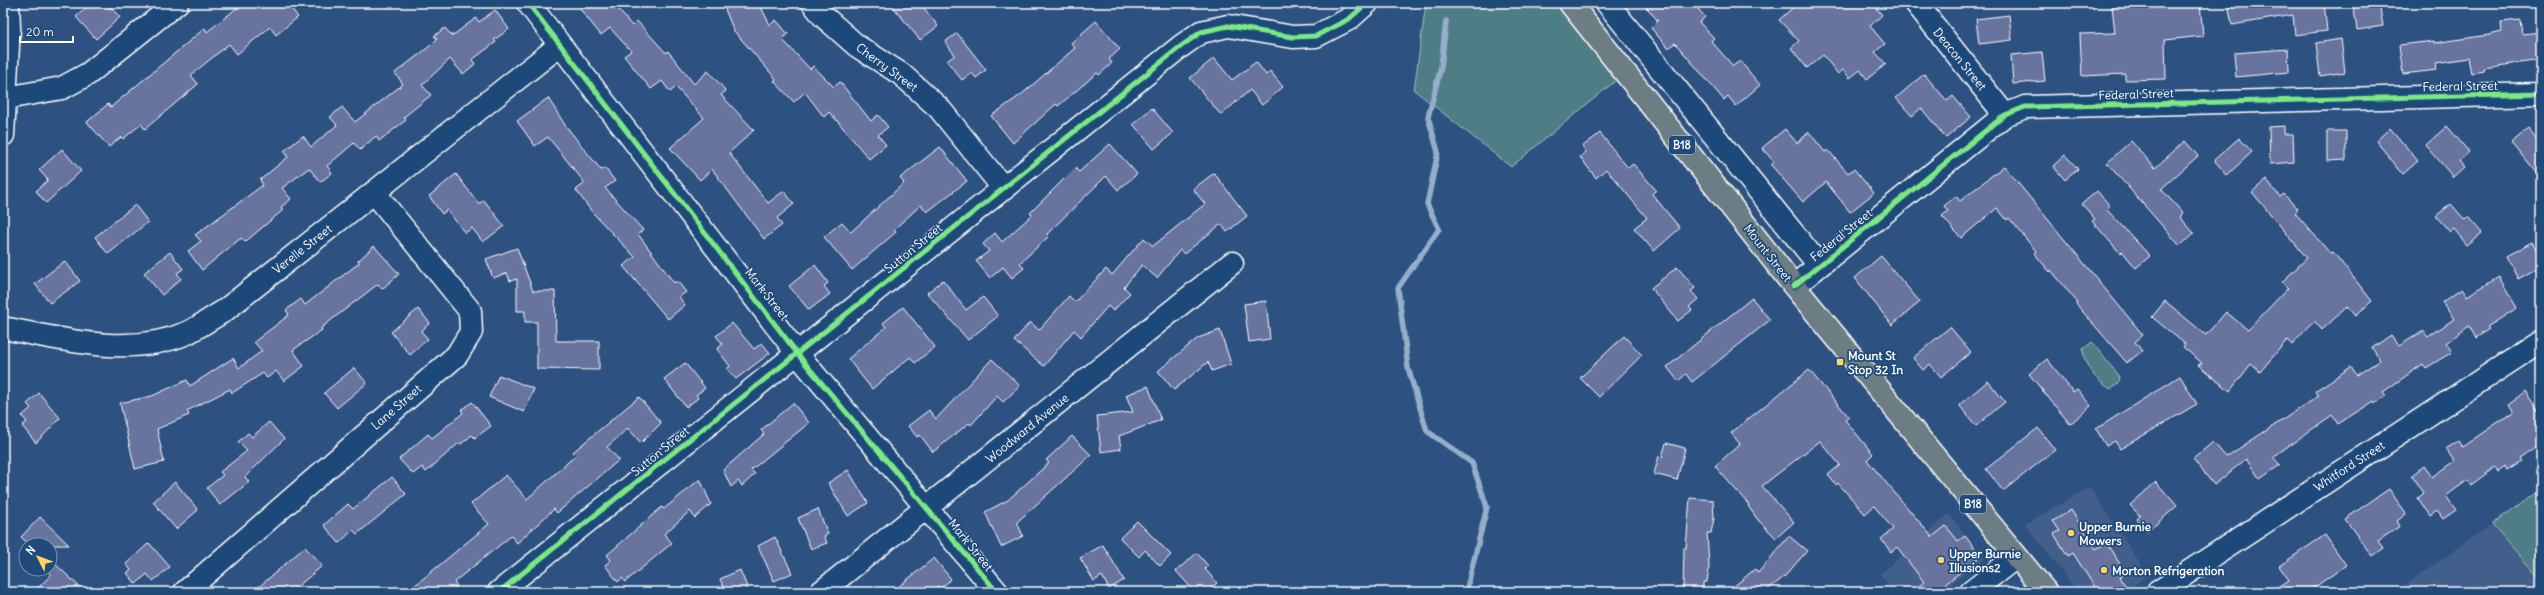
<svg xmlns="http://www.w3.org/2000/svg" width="2544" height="595" font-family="Delius,sans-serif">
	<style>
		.built { fill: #425f8c }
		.green { fill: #4f7d86; stroke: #a7bec2 }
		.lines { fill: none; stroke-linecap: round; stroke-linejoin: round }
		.stream { stroke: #96afc9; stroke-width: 5.5 }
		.building { fill: #67739e; stroke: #fff }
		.minor-casing { stroke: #fff; stroke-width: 25 }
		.highway-casing { stroke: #fff; stroke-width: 25 }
		.minor { stroke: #1f4a7a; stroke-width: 22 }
		.highway { stroke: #6c7e84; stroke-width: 22 }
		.cycleway-casing { stroke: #1f4a7a; stroke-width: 8 }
		.cycleway { stroke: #7ce984; stroke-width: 5 }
		.poi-dot { fill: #ffd166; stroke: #1f4a7a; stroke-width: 1.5 }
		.labels { text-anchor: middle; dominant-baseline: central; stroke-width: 3.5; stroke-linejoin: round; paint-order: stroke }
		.shield { fill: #1f4a7a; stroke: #bcc9d7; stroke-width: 1 }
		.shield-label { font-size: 11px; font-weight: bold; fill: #fff }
		.street-label { font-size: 12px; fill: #fff; stroke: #1f4a7a }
		.poi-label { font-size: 12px; font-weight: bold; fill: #fff; stroke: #1f4a7a; text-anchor: start }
	</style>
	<rect width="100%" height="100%" fill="#2d5281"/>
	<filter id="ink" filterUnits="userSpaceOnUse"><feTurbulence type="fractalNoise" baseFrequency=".025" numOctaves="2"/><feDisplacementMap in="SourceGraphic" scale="8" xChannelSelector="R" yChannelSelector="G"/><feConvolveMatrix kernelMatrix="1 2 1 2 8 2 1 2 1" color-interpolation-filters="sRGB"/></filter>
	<g filter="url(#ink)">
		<path class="built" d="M2090,487l58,89 -25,16h-45l-53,-68z
			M1949,514l35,45 -43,33h-47l-14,-18z
			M2492,524l49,56v12h-145z"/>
		<path class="green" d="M1426,3h144l55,70 -114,94 -97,-77z
			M2092,342l28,36 -2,6 -7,5c-14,-7 -28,-24 -28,-40z
			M2541,489v91l-49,-56z"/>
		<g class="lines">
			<path class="stream" d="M1446,21l-5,46 -13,50 10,35 -11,52 12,25 -41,59 10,80 19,63 45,32 15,44 -21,85"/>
		</g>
		<path class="building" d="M91,3h15l14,14 -24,22 -20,-22z
			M243,3h44l11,14 -22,18 -6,-8 -33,27 -8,-10 -38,31 7,9 -53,45 -4,-5 -18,15 -2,-2 -12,10 -22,-25 21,-18 3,3 94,-79 2,4z
			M587,3h26l19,23 5,-5 29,32 2,-2 26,33 14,-13 18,20 -5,4 33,35 -25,23 39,50 16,-12 10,13 -17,14 5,7 -18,14 -52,-70 -12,11 -30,-32 34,-30 -28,-31 -6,5 -8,-11 -11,8 -27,-33 7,-5 -21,-23 -9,7 -21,-26z
			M732,3h27l11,22 6,-5 12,14 -6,5 28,30 3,-3 21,21 6,-5 31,39 7,-6 10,12 -10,8 8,10 -17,14 -30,-36 -10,-11 -5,5 -19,-25 -11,10 -20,-21 2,-2 -42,-48 -10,-24z
			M890,3h30l18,23 -18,14z
			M1643,3h50l12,14 -6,5 15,16 -3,3 22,25 7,-5 20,24 -24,21 -8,-10 -4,4 -49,-57 -7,5 -17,-20 7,-7z
			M1798,3h74l10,12 -12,11 15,18 -10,8 11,12 -19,15 -7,-9 -10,8 -7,-8 -5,4 -15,-19 -16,13 -16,-20 8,-7 -20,-21z
			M2140,3l1,6 59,-6 3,33 -38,4 1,39 -41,1v-6l-43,2 -2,-42 35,-1 -3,-27z
			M2228,3h96l3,28 -32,4 -2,-20 -61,10z
			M2353,3h26l4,23 -26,4z
			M495,10l14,19 -15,11 2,2 -24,18 3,4 -12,10 -13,-15 -28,26 9,10 -27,22 2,3 -27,21 -3,-5 -16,14 -6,-7 -27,23 5,7 -12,9 -11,-14 -27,20 9,11 -10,8 2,3 -38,32 -4,-4 -39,32 -14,-19 13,-10 -6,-6 68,-50 -3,-5 28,-23 -4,-6 19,-15 8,11 26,-22 -7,-8 12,-10 13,15 48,-38 -8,-11 35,-27 7,-7 -3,-3 11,-8 7,8 24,-18 3,4z
			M2009,15l3,25 -33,4 -3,-25z
			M2520,20l2,14 19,-2v28l-58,8 1,3 -13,2 -3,-15 -32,5 1,7 -34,4 -4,-29 35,-4v2l55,-8 13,-3 -1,-10z
			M1096,21l24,28 -11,10 3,4 -13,12 -2,-2 -39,33 -2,-2 -43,39 -22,-27 31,-22 53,-46 -4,-5z
			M957,33l29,37 -10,8 -4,-5 -10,7 -15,-19 8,-6 -10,-13z
			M2341,39l4,33 -25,4 -4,-33z
			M2288,49l1,23 -53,5 -2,-24z
			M2042,52l3,29 -32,3 -2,-29z
			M1214,58l18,22 24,-18 10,13 4,-4 13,16 -21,18 -12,-15 -29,25 -31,-37z
			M1924,74l23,27 6,-5 18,21 -25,21 -25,-30 -9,8 -16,-18z
			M548,98l17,27 36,45 4,-2 10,13 -10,7 38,42 -5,4 36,49 3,-2 9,11 -7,5 6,8 -17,14 -45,-53 12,-9 -43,-45 -16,-22 9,-7 -37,-46 -13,9 -18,-25z
			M1152,108l21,25 -19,16 -21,-25z
			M2284,126v8h9l1,28 -24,2 -1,-37z
			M2447,126l22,26 -10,9 5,6 -11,10 -27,-32z
			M2390,128l28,33 -15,13 -27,-33z
			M2528,128l13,16v35l-30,-37z
			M1785,129l12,14 12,-11 16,20 3,-2 20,23 6,-4 20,24 -24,19 -24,-30 -23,20 -32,-37 3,-3 -12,-14z
			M2327,131h19v29l-19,1z
			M1600,133l28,35 5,-4 23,26 -4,4 28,34 -26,23 -20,-23 13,-10 -41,-49 -10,9 -16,-21 6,-5 -4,-5z
			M2239,138l13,14 -25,23 -13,-15z
			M2131,141l24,27 30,-27 13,15 -37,33 22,24 -3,4 14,16 -14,13 -73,-83z
			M1110,144l27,30 -19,16 -12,-14 -59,58 2,2 -29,27 4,5 -12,10 -9,-11 -13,11 -14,-17 13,-10 -6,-7 12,-11 7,9 30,-27 -2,-2 45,-45 4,4z
			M940,147l27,34 -40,31 -6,-7 -27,24 2,3 -44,38 -28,-33 18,-15 9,10 53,-49 -4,-5z
			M62,149l19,22 -35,32 -10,-12 12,-11 -9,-10z
			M2065,155l13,14 -13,11 -12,-14z
			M2004,166l139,169 -8,7 7,9 -15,12 -51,-59 1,-2 -26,-32 -1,2 -16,-19 2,-2 -27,-33 -2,2 -10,-12 -36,30 -19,-22 6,-5 -4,-5 12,-10 4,5z
			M1214,173l33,43 -20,16 -6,-8 -37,30 -4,-4 -23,28 -15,-13 -18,22 6,6 -17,18 -5,-5 -27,31 -7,-7 -30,36 -30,-25 16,-19 9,8 30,-34 6,6 31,-33 6,6 32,-37 9,8 52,-42 -12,-15z
			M456,174l23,30 5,-4 20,26 -21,16 -11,-14 -7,5 -18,-23 -5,4 -13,-18z
			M2266,180l14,17 4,-3 14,16 -3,3 35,40 3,-1 39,49 -16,14 -8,-9 -26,24 -8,-9 -22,24 -5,-5 -27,32 -9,-8 -21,27 -32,-26 4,-2 -19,-16 2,-3 -33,-27 13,-16 41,34 20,-23 22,18 40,-42 -6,-6 25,-24 -55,-66z
			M2097,191l13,15 -4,3 44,47 -14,12 -14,-17 -2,2 -28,-32 3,-2 -13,-15z
			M2451,204l14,16 3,-3 14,16 -15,12 -13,-16 -4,3 -14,-16z
			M135,205l13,17 -40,32 -13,-17z
			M2532,242l9,16v8l-23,13 -12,-23z
			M374,246l25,28 -17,15 -4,-5 -57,44 1,2 -29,20 11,16 -20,15 -8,-10 -9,7 -4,-5 -31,20 -2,-4 -43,22 2,4 -32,14 7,33 -29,7 -15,-66 32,-7 35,-16 3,6 43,-28 6,10 23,-17 -8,-9 35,-27 -3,-5 15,-11 4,6 54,-42 -1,-2z
			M517,248l16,43h22l1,50h43v29l-62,-1v-47h-12v-11h-8v-32l-7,2 -3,-8 -14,5 -7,-19z
			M170,252l13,17 -6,4 4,6 -19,16 -18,-22z
			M1881,256l39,46 -28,23 -37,-47z
			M65,261l15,20 -30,22 -15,-19z
			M815,265l13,18 -4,3 6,8 -21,16 -20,-24z
			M1677,267l18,21 -4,3 7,8 -9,8 3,3 -14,11 -27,-33z
			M2499,277l18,31 -30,19 2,2 -13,9 -7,-12 -23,17 6,9 -26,16 -3,-4 -40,28 3,4 -11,7 -1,-2 -36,23 -6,-9 -59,42 7,8 -20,14 -14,-20 -32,26 -21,-26 20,-17 13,15 93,-61 -4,-5 36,-24 6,8 23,-15 -8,-12 19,-13 8,11 24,-15 5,6 26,-18 -12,-17 20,-13 5,7z
			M943,280l23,30 17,-13 15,19 -30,24 -41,-47z
			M1752,298l18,22 -78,62 -6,-8 -8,7 -11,-14z
			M1266,301l4,38 -21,3 -5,-38z
			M903,307l32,40 -20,16 -5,-6 -38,32 -24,-30 38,-32 -3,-4z
			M418,309l12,14 -9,8 7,8 -18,16 -19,-23z
			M732,323l22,26 8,-6 8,10 -34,26 -9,-10 3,-3 -13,-17 6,-5 -7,-8z
			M1950,327l21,25 -30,25 -11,-13 -7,6 -10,-12z
			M1220,330l11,34 -19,7 -4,-9 -34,28 -16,-19 40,-33z
			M1624,336l18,19 -43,42 -19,-19z
			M992,359l28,27 -17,16 -6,-6 -26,29 -2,-2 -36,29 -13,-17 -3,2 -9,-11 21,-16 7,9z
			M2047,359l26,33 4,-3 14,17 -21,18 -41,-50z
			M685,363l20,25 -9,7 2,3 -12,9 -22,-28z
			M354,368l13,15 -30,25 -13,-15z
			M1809,370l40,47 -4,3 28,34 -6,6 65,77 14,-11 12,15 7,-5 16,20 -46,36h-24l13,-10 -27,-35 -6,5 -10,-13 12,-10 -19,-23 -9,8 -27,-31 -2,2 -8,-10 12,-10 -20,-24 -58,45 32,36 -18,16 -18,-18 -10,-14 1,-1 -34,-39 25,-22 -9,-11z
			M499,375l35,14 -10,23 -35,-15z
			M2180,376l17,28 -77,45 -5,-8 -9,5 -10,-17z
			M1988,381l17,21 -29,24 -17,-21z
			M1148,386l13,34 -42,16 2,13 -20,3 -4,-36 36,-4 -7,-17z
			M2525,392l16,24v28l-22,15 2,3 -14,9 -2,-4 -7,5 -3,-5 -24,18 -3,-5 -22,16 10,14 -13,9 -6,-8 -7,5 -12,-18 6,-5 -12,-18 12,-9 8,11 22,-16 -8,-12 12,-8 4,6 51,-35 -5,-8z
			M39,393l21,25 -24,25 -14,-17 5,-4 -5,-6 9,-8 -4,-4z
			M639,397l22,26 -20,20 -13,-15 -21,19 12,13 -62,53 -3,-4 -37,34 -6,-7 -57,46 3,4 -7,6h-43l82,-68 -18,-20 35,-29 21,24 49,-44 -3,-3z
			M472,402l19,24 -16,12 -3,-3 -11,9 -2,-1 -33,29 -4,-5 -9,7 -14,-15 29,-25 4,4 31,-25 -2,-3z
			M793,403l16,20 -58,47 4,4 -13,12 -4,-5 -7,6 -8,-17 41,-36 -3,-4z
			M269,422l15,17 -39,38 4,5 -29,23 -13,-17 16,-13 -3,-3 27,-21 -9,-9 10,-9 4,4z
			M2038,428l17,22 -52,41 -17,-22z
			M1072,436l19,19 -74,67 6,14 -22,11 -16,-35 23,-12 41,-37 -3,-3z
			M1666,443l19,5 -8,32 -23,-6 5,-18 3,1z
			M848,470l20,33 -20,13 -20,-33z
			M392,477l14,17 -49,40 -4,-4 -14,13 -15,-18 24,-21 5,5z
			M700,479l11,25 -16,14 -5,-7 -26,23 8,9 -47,39 -3,-4 -4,4 -13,-17 6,-5 -4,-5 55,-48 2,2z
			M175,482l23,28 -22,19 -23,-27z
			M2156,482l21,24 -30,26 -10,-13 3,-3 -10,-11z
			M2389,489l17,25 -9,7 3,5 -22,15 5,7 -11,8 -27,-37z
			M1690,498l23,2 1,18 -3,15h-4l2,33 -2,16h-4v9l-20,-1 1,-42h2z
			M818,509l10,25 -4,2 3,7 -16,6 -13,-31z
			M2071,510l25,39 10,-6 20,30 -6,4 9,15h-31l-25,-39 -5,3 -14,-22 6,-3 -7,-10z
			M40,517l29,28h-39l-9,-8z
			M1137,521l34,34 -11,11 -15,-16 -6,7 -19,-19z
			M2325,535l21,30 -38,27h-37l18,-12 -10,-14z
			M1789,536l18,15 -22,25 -20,16h-38l28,-23 3,4z
			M775,537l17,36 -18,8 -16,-35z
			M149,543l21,24 -17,14 -6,-7 -11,10 -9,-11 4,-3 -5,-6z
			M1103,545l21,35 -15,9 -7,-13 -8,5 -14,-23z
			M305,547l17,19 -31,26h-38z
			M1197,553l11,13 -3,3 12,14 -10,9h-12l-19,-21z
			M934,558l17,21 -11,10 -2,-3 -8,6h-38z
			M50,559l35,33h-51l16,-16z
			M740,570l9,22h-23l-6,-13z"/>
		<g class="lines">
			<g class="minor-casing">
				<path id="minor" d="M528,3l276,359 193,230
					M813,3l10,13 34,30 44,28 38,34 65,81
					M1607,3l212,262
					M1916,3l89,112
					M6,98l56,-10 26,-14 89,-71
					M3,135l6,-107 -1,-25
					M1794,286l211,-171 20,-8 516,-13
					M3,328c60,11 125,30 184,5 12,-6 25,-15 37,-22l336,-266
					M185,592l272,-237 14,-23 -1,-21 -96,-119
					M499,592l681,-545 21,-15 27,-6 65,11 23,-1 33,-17 18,-16
					M821,592l411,-329
					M1971,592l45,-35
					M2158,592l383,-251"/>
			</g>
			<g class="highway-casing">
				<path id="highway" d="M1570,3l224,283 252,306"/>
			</g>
			<use href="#minor" class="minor"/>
			<use href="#highway" class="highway"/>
			<g class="cycleway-casing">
				<path id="cycleway" d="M528,3l276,359 193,230
					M1794,286l211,-171 20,-8 516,-13
					M499,592l681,-545 21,-15 27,-6 65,11 23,-1 33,-17 18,-16"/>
			</g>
			<use href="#cycleway" class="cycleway"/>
		</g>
	</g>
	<g class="poi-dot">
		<rect x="1836" y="358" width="8" height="8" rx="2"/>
		<circle cx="2071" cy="533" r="4"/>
		<circle cx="1941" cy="560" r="4"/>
		<circle cx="2104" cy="570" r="4"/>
	</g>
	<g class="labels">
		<g class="shield">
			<rect x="1669" y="136" width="26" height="18" rx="3"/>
			<rect x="1960" y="495" width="26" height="18" rx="3"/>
		</g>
		<g class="shield-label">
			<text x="1682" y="145">B18</text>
			<text x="1973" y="504">B18</text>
		</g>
		<g class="street-label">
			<text transform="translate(1960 59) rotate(51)">Deacon Street</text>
			<text transform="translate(887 67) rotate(36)">Cherry Street</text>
			<text transform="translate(2460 86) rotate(-1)">Federal Street</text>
			<text transform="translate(2136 94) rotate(-2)">Federal Street</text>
			<text transform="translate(1841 235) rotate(-39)">Federal Street</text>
			<text transform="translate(913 248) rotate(-39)">Sutton Street</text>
			<text transform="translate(302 249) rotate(-38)">Verelle Street</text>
			<text transform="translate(1768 253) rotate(52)">Mount Street</text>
			<text transform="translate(767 294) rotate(52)">Mark Street</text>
			<text transform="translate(396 407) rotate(-41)">Lane Street</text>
			<text transform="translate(1027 428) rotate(-39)">Woodward Avenue</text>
			<text transform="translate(660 451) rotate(-39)">Sutton Street</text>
			<text transform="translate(2349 466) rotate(-33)">Whitford Street</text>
			<text transform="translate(971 545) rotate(51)">Mark Street</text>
		</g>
		<g class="poi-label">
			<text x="1848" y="355">Mount St<tspan x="1848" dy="14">Stop 32 In</tspan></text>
			<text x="2079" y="526">Upper Burnie<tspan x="2079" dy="14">Mowers</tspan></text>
			<text x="1949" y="553">Upper Burnie<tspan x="1949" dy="14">Illusions2</tspan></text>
			<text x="2112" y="570">Morton Refrigeration</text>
		</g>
	</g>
	<rect width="2544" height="595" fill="none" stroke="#1f4a7a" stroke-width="16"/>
	<rect x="8" y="8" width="2528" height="579" fill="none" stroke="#fff" stroke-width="1.5" filter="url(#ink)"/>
	<g transform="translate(38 557) rotate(312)"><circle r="19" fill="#1f4a7a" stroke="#7992af"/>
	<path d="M0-3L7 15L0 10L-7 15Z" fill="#ffd166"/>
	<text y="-6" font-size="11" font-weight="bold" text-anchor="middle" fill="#ffffff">N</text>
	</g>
	<path d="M20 36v6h53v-6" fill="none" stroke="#ffffff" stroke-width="2"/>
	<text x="26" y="36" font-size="12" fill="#ffffff" stroke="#1f4a7a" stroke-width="3" paint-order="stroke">20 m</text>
</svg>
